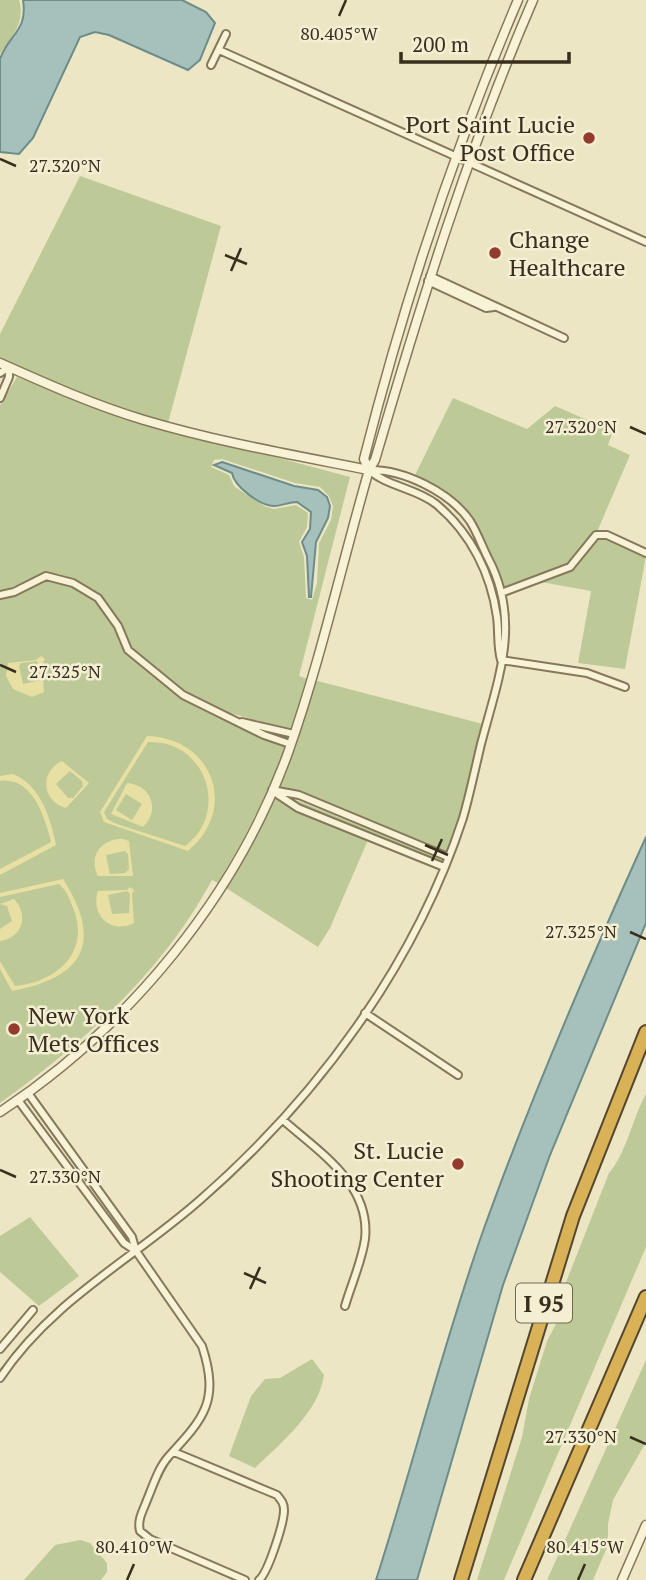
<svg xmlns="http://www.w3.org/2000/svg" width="646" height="1580" font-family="'PT Serif',serif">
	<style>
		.green { fill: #bdca98; fill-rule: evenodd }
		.sand { fill: #e8dfa2; fill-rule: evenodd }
		.water { fill: #a6c0bc; stroke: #6d8d8a; stroke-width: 2 }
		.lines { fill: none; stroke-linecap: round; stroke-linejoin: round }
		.minor-casing { stroke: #86785b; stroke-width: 10 }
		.tertiary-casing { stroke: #86785b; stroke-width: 11 }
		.motorway-casing { stroke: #54462f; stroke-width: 16 }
		.minor { stroke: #f8f2d7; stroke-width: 6 }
		.tertiary { stroke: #f8f2d7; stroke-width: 8 }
		.motorway { stroke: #d9b257; stroke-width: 12 }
		.ticks { fill: none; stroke: #372e1e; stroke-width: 2.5 }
		.poi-dot { fill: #933b2d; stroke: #f4efd3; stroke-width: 2.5 }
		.labels { text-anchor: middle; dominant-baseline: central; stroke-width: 5; stroke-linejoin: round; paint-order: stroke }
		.shield { fill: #f4efd3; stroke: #706854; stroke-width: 2 }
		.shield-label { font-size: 23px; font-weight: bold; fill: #372e1e }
		.poi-label { font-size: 24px; fill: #372e1e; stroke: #f4efd3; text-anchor: end }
		.ticks-label { font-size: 18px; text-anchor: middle; fill: #372e1e; stroke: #f4efd3; stroke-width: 5; stroke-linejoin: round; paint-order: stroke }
	</style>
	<rect width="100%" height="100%" fill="#ede6c4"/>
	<path class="green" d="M0,0h19c7,21 -7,37 -19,54z
		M80,176l141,50 -53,197 -91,-29 -77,-34v-26z
		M17,377l94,36 239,64 -51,199 9,3 -16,51 -73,-20 -34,-18 -54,-44 -21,-41 -32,-26 -19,-7h-16l-43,18v-187zM222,459l73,24 25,4 9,9 4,10 -2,14 -12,23 -2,40 -5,17 -6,-2 -2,-41 -5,-15 8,-15 1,-14 -12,-8 -22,4 -10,-3 -30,-20 -5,-11 -18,-8 3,-7z
		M453,398l74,31 28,-23 58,25 -5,14 22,10 -33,77 -9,6 -19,26 -65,24 -32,-71 -28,-26 -30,-14z
		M597,538l9,1 40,17 -21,113 -47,-6 13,-72 -50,-9 31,-13z
		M44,580l29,6 20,13 17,19 14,32 53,45 25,15 84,37c-19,48 -41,92 -68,136l-6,-3c-49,91 -128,163 -212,223v-504l17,-4z
		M314,680l169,44 -23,92 -14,37 -146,-61 -23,-4z
		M273,795l24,16 71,29 -38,88 -12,19 -95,-61z
		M286,796l158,63 -2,4 -142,-58z
		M646,1094v153l-142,333h-27l45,-143 7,-38 18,-58 10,-19 2,-22 50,-127c18,-21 23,-54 37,-79z
		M30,1217l49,59 -40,30 -39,-34v-36z
		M312,1359l12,16c-5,37 -43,68 -69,93l-26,-12 22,-60 14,-17 15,-1z
		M646,1360v82l-33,58 -5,24v21l-15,35h-46z
		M80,1540l10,3 17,20v9l-6,8h-77l31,-35z"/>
	<path class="sand" d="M41,656l4,3 -3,6 2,27 -12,5 -19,-8 -7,-13 2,-13 28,-3zM37,661l4,19 -18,4 -4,-18 2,-3z
		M147,736c66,2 92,73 41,115l-84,-29 -4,-10zM148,742c57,-3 83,70 37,104l-68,-22 -10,-5 -3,-7z
		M62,761l27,22 -23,25c-24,-7 -27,-36 -4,-47zM70,771l12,10 1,5 -10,12h-5l-12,-14z
		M13,774c28,12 37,43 43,71l-56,30v-6l51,-27c-6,-25 -19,-66 -51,-61v-5z
		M127,783c24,2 34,27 16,44l-32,-13zM126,794l16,10 -10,16 -16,-10z
		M123,839l6,2 4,35h-35c-10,-19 3,-38 25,-37zM125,851l3,3 1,15 -4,4 -15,1 -4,-19z
		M63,879c41,64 20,99 -51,112l-12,-22v-8l15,25c42,-4 76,-34 58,-78 -3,-9 -7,-18 -14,-24l-59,13v-4z
		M130,887l4,3 -2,4 2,29c-23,12 -44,-8 -36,-32l29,-1zM127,891l3,3 -1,19 -17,1 -4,-19z
		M14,899c15,16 9,39 -14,42v-12l12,-8 -5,-15 -7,-2z"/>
	<path class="water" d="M23,0h159l24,12 9,11 -15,37 -12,10 -79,-35 -14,-3 -15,5 -47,101 -14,16 -19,-2c0,-18 0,-81 0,-93 9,-25 28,-28 23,-59z
		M222,462l72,24 24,4 9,7 3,9 -2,12 -12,24 -5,55h-2l-2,-41 -5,-14 8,-13 1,-17 -14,-10c-8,0 -16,4 -23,4 -14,0 -40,-20 -42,-33l-18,-8z
		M646,837v86l-96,232 -47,130 -86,295h-41c37,-115 66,-232 106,-346 48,-135 105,-267 164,-397z"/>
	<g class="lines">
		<g class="minor-casing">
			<path id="minor" d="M219,50l427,192
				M211,65l15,-31
				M430,276l134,62
				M428,281l58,27 8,-1
				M0,373l9,-6
				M0,398l9,-21v-10
				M369,470c19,17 47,18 67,34 35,29 55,70 61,113 2,15 0,29 4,43
				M501,593l69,-26 26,-32h11l39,18
				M0,595l14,-3 32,-16 27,7 25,15 20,28 10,24 55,45 81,40 26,9
				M501,660l86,13 38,14
				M242,722l52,12
				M272,790l27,5 149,62
				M274,792l24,16 146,59
				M365,1013l93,62
				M28,1093l104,144 4,14 66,95c18,55 2,72 -33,110 -11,12 -16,30 -22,44 -4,11 -10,20 -7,31l10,8 95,41
				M18,1100l106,143 12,8
				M283,1120c36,32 88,64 82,119 -3,22 -14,46 -20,67
				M0,1349l33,-39
				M0,1378c51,-77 133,-119 200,-178 116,-101 215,-235 263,-382 7,-24 12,-49 18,-74 17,-65 41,-122 7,-186 -6,-12 -11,-26 -18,-37 -20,-29 -67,-52 -101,-51
				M174,1452l103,43c4,5 7,8 7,15 0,13 -16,63 -25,70"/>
		</g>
		<g class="tertiary-casing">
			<path id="tertiary" d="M0,363c47,21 94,42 144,57 74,22 149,35 225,50
				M369,470l-5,-11c40,-157 90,-310 154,-459
				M0,1112c129,-85 237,-216 289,-362 32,-91 53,-187 80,-280l6,-10c46,-157 93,-310 158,-460
				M622,1580l24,-55"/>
		</g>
		<g class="motorway-casing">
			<path id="motorway" d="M461,1580l112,-364 73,-184
				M524,1580l122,-283"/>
		</g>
		<use href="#minor" class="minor"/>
		<use href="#tertiary" class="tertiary"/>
		<use href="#motorway" class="motorway"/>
	</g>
	<path class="ticks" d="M339,16l7,-16M0,159l16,7M225,255l22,9M231,271l10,-23M630,427l16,7M0,665l16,7M425,845l23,10M432,861l10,-22M630,932l16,7M0,1170l16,7M244,1273l22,10M250,1289l10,-22M630,1437l16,7M127,1580l7,-16M578,1580l7,-16"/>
	<g class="poi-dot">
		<circle cx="589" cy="138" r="7"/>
		<circle cx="495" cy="253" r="7"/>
		<circle cx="14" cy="1029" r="7"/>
		<circle cx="458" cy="1164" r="7"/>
	</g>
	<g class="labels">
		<rect class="shield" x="516" y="1283.5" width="56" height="39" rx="5"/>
		<g class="shield-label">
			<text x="544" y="1303">I 95</text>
		</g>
		<g class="poi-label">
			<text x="575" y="124">Port Saint Lucie<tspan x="575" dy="28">Post Office</tspan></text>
			<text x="509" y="239" text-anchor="start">Change<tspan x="509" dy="28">Healthcare</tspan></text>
			<text x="28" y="1015" text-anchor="start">New York<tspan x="28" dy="28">Mets Offices</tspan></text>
			<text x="444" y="1150">St. Lucie<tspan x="444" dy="28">Shooting Center</tspan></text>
		</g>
	</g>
	<g class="ticks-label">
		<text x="339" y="40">80.405°W</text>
		<text x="65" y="172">27.320°N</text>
		<text x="581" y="433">27.320°N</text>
		<text x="65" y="678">27.325°N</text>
		<text x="581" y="938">27.325°N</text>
		<text x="65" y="1183">27.330°N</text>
		<text x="581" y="1443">27.330°N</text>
		<text x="134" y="1553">80.410°W</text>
		<text x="585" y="1553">80.415°W</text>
	</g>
	<path d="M401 52v10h168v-10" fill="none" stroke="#372e1e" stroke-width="3.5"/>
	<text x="412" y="52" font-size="21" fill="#372e1e" stroke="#f4efd3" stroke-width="5" paint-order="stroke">200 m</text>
</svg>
